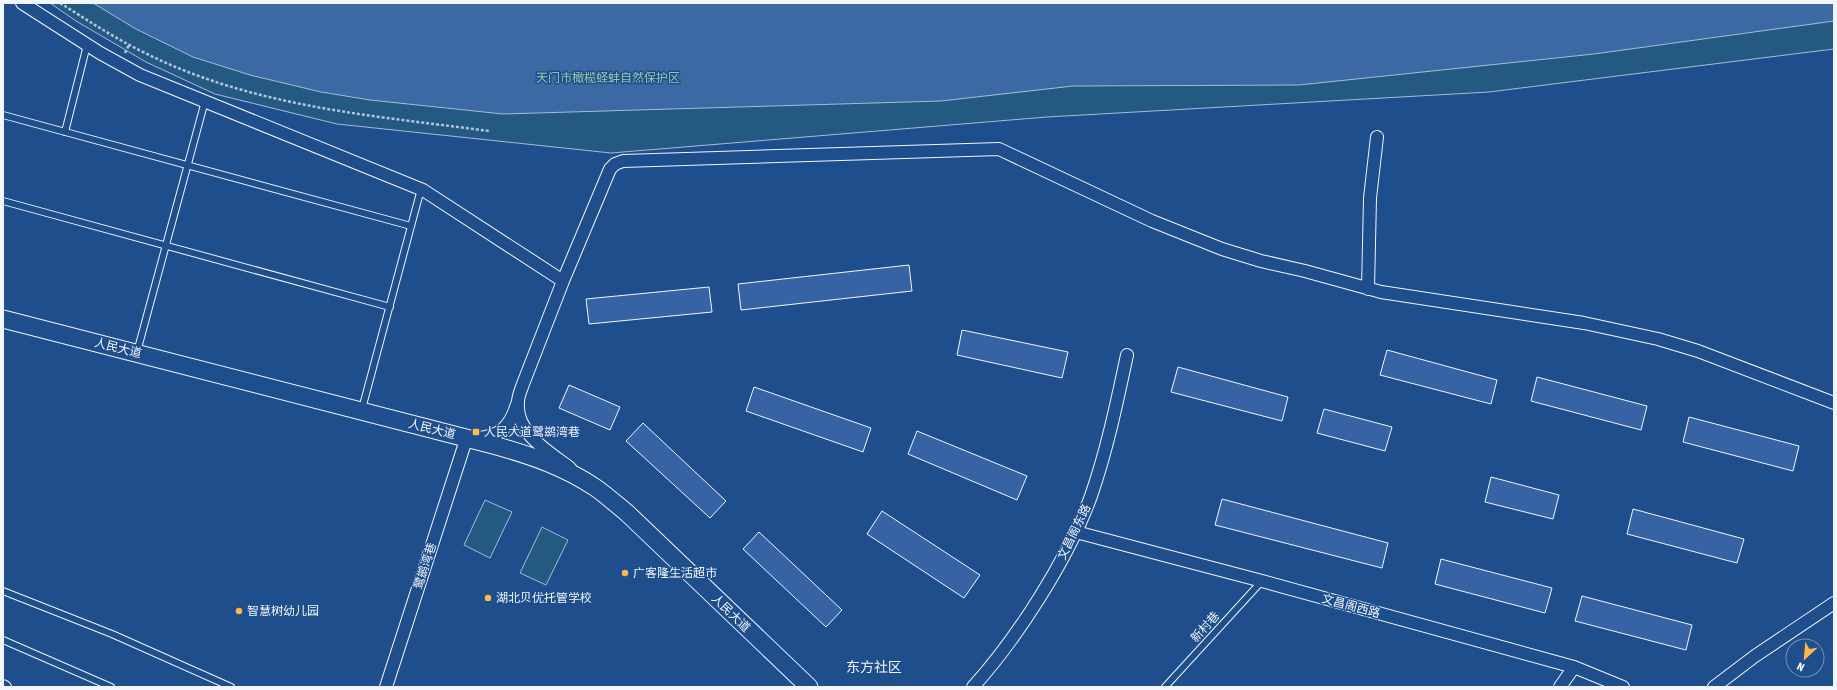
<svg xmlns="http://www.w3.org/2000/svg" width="1837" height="690" font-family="'Asap Condensed','Noto Sans SC',sans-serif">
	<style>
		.green { fill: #245a82; stroke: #a8bbd7 }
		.water { fill: #3b69a3; stroke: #a8bbd7 }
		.building { fill: #3563a3; stroke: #f2f6ff }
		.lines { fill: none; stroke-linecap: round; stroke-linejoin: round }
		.lane-casing { stroke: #f2f6ff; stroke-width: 8 }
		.street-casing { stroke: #f2f6ff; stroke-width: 14 }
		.secondary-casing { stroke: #f2f6ff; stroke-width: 19 }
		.path { stroke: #b3c4dc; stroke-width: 2.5; stroke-dasharray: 3 2; stroke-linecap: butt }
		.lane { stroke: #1f4e8c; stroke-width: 6 }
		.street { stroke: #1f4e8c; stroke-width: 12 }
		.secondary { stroke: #1f4e8c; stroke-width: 17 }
		.poi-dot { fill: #ffb74d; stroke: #1f4e8c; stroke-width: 1.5 }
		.labels { text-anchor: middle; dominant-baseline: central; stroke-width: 3; stroke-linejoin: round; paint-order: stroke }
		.park-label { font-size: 12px; fill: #97c8a6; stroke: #1f4e8c }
		.street-label { font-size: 12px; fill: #f2f6ff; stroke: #1f4e8c }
		.poi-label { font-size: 12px; fill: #f2f6ff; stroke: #1f4e8c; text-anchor: start }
		.quarter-label { font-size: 14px; fill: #f2f6ff; stroke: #1f4e8c }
	</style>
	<rect width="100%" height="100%" fill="#1f4e8c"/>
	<path class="green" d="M50,3h1784v46l-345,43 -442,25 -436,36 -274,-29 -122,-30 -69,-32 -70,-41z
		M485,500l27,12 -22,46 -26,-13z
		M542,527l26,13 -22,45 -26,-12z"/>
	<path class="water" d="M93,3h1741v18l-240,33 -295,31 -226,1 -132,15 -438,13 -133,-14 -49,-8 -71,-17 -57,-18 -57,-28z"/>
	<path class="building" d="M909,265l3,26 -171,19 -3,-26z
		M709,287l3,25 -123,12 -3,-25z
		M962,330l106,22 -6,26 -105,-23z
		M1387,350l110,30 -6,24 -111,-29z
		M1178,367l110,30 -6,24 -111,-29z
		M1537,377l110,29 -6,24 -110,-29z
		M569,385l51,22 -10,23 -51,-22z
		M754,387l117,41 -8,24 -117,-41z
		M1324,409l68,18 -7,24 -68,-18z
		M1689,417l110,29 -6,25 -110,-29z
		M643,423l83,78 -16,17 -84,-77z
		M917,431l110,45 -10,24 -109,-46z
		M1491,477l68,18 -6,24 -68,-17z
		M1222,499l166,44 -6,25 -167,-43z
		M1633,509l111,30 -7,24 -110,-29z
		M882,511l98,64 -16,23 -97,-64z
		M759,532l83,78 -16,17 -83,-78z
		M1441,559l111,29 -7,25 -110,-29z
		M1582,596l110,29 -6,25 -111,-29z"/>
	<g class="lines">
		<g class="lane-casing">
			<path id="lane" d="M3,115l408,111
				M65,132l22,-87
				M3,201l387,106
				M137,352l68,-251
				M362,409l59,-220
				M3,591l109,43 119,53
				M3,640l108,47
				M1165,687l97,-106"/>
		</g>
		<g class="street-casing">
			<path id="street" d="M22,3l78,50 40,22 283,115 140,91 -40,103c-2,6 -5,12 -5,18 -3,31 30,49 52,66
				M563,281l47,-112 5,-5 8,-3 376,-12 153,72 70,28 39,12 44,10 76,21 203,31 74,16 40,12 136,52
				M1368,289l2,-91 7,-61
				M475,438c25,-1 35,-11 42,-34
				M1076,532l186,49 312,86 49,20
				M3,686l2,1
				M386,687l78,-241
				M973,687c45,-50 95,-128 118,-191 16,-46 26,-94 36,-141
				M1560,687l14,-20
				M1714,687l41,-31 79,-53"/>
		</g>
		<g class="secondary-casing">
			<path id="secondary" d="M3,319l494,127c35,10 68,21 99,42 10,7 21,17 31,25l182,174"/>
		</g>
		<path class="path" d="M60,3c27,17 53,34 81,48 110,56 228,64 348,80
			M125,53l4,-8"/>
		<use href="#lane" class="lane"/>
		<use href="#street" class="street"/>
		<use href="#secondary" class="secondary"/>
	</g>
	<g class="poi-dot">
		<rect x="472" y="428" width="8" height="8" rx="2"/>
		<circle cx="625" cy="573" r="4"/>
		<circle cx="488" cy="598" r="4"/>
		<circle cx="239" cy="611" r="4"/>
	</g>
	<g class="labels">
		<g class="park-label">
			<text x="608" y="78">天门市橄榄蛏蚌自然保护区</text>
		</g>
		<g class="street-label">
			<text transform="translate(118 348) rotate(14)">人民大道</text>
			<text transform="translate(432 429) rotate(14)">人民大道</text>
			<text transform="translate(1074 532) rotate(-64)">文昌阁东路</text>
			<text transform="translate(425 566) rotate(-72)">鹭鹚湾巷</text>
			<text transform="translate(1351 606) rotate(15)">文昌阁西路</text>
			<text transform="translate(731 613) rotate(44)">人民大道</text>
			<text transform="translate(1205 627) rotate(-48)">新村巷</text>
		</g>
		<g class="poi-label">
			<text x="484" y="432">人民大道鹭鹚湾巷</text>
			<text x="633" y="573">广客隆生活超市</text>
			<text x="496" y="598">湖北贝优托管学校</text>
			<text x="247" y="611">智慧树幼儿园</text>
		</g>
		<g class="quarter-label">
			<text x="874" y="667">东方社区</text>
		</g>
	</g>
	<rect width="1837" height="690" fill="none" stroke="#f2f6ff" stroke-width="8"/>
	<g transform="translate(1805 658) rotate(206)"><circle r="19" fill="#1f4e8c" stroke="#7391ba"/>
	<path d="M0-3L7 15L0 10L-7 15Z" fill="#ffb74d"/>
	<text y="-6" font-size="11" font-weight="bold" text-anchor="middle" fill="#f2f6ff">N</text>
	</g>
</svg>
